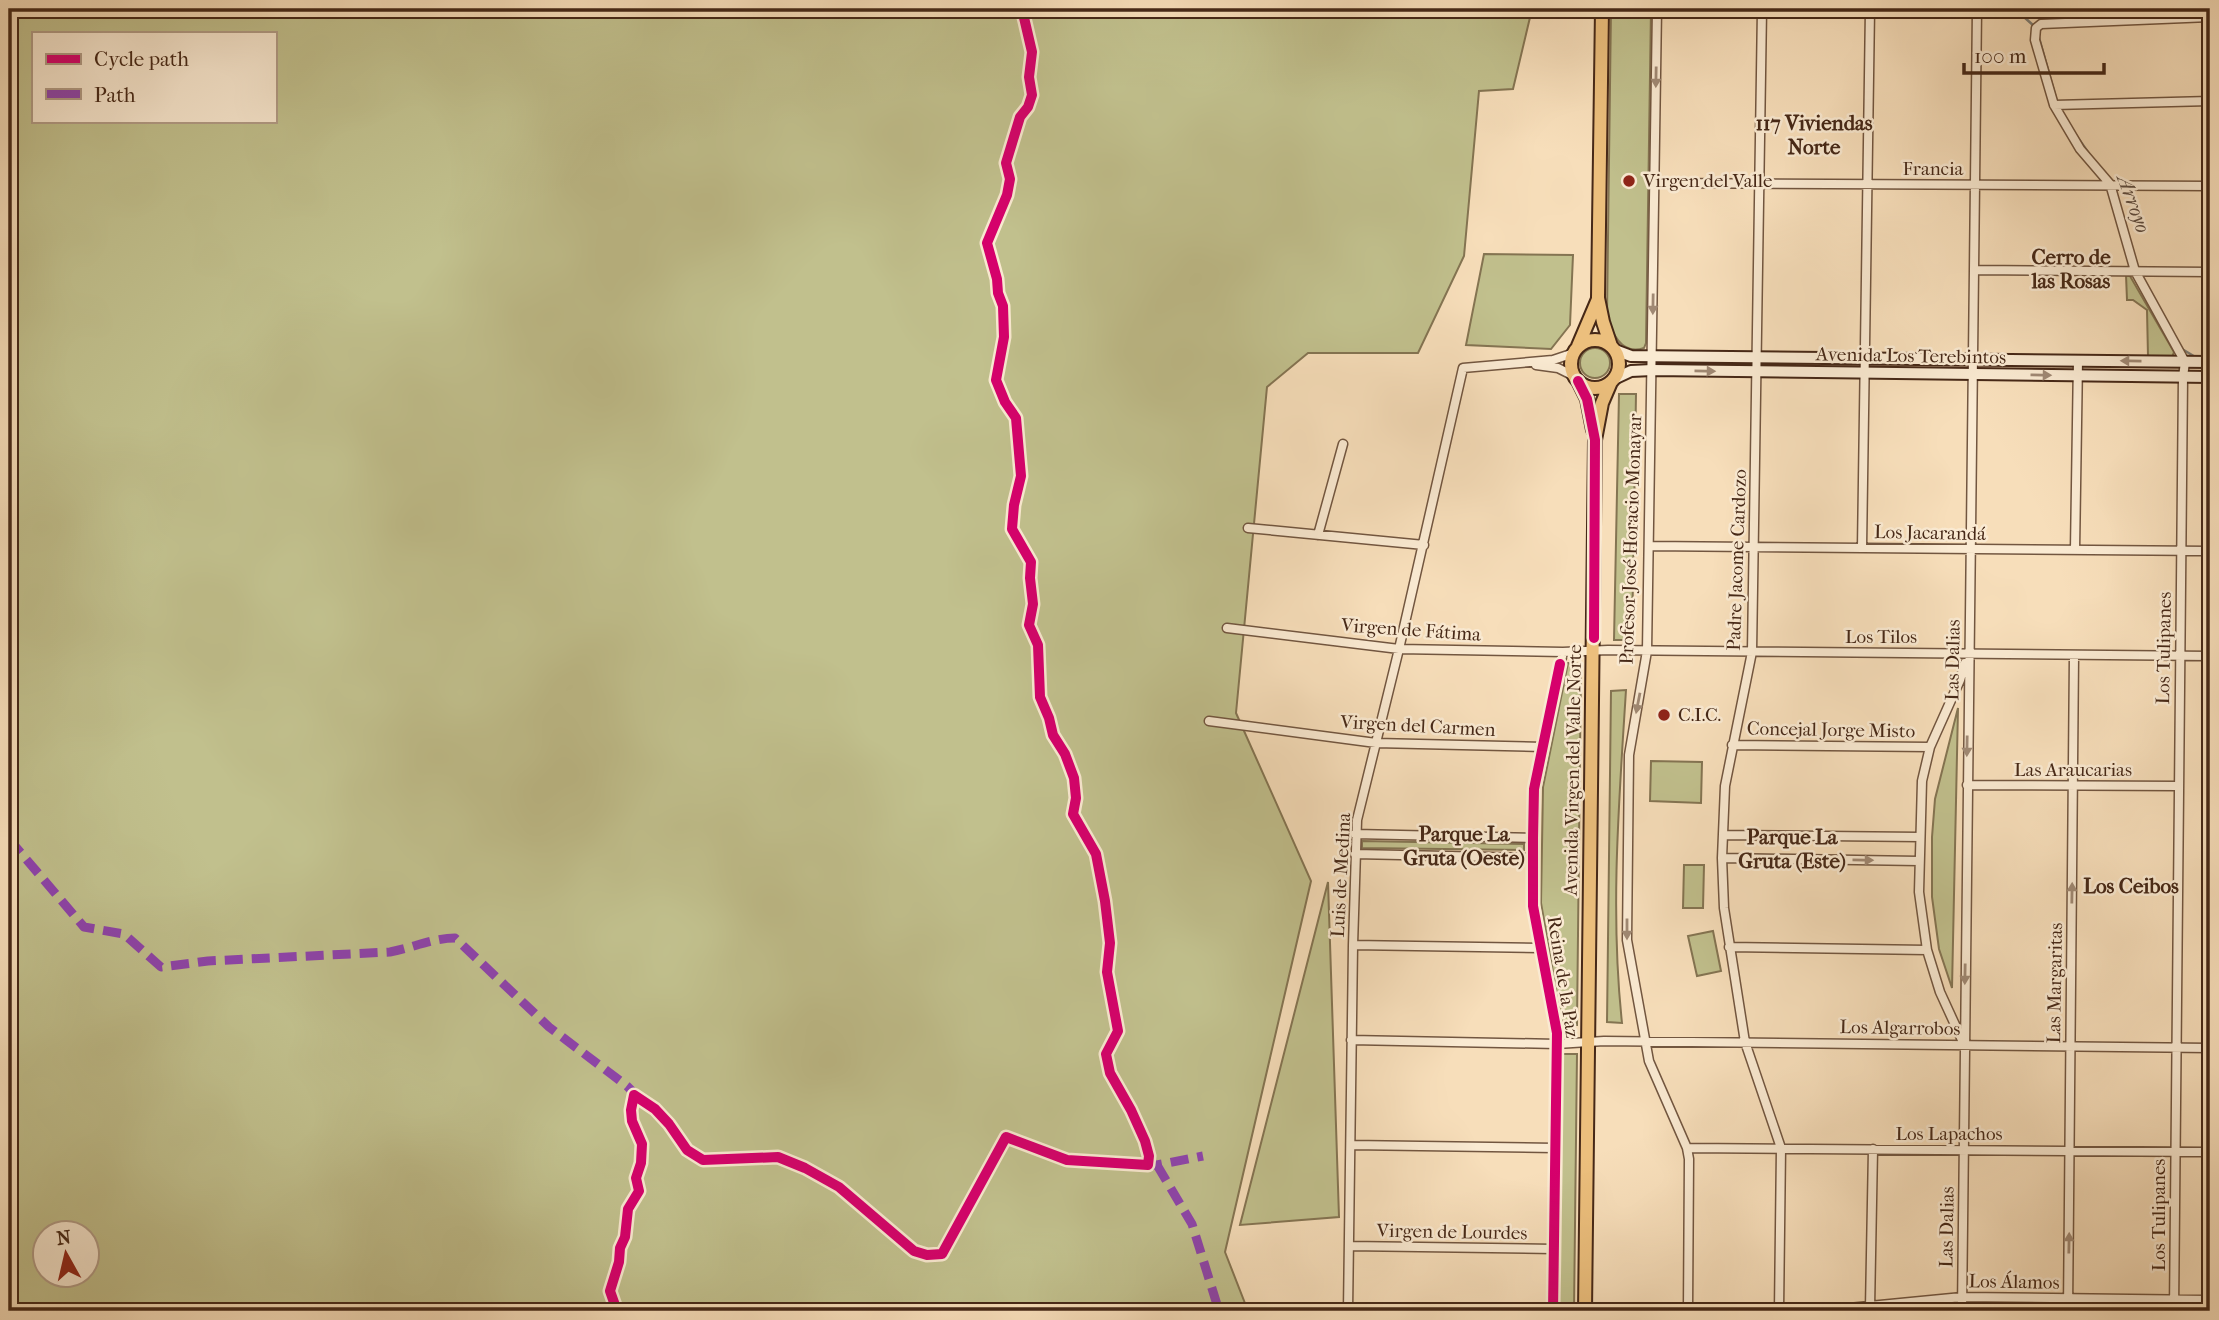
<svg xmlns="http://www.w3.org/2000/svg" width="2219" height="1320" font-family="'IM FELL French Canon',serif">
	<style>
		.green { fill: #c1c08d; stroke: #847452; stroke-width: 2; fill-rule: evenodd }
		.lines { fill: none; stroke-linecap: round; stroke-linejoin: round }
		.stream { stroke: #7d7f79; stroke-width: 2.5 }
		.minor-casing { stroke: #725640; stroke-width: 11 }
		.secondary-casing { stroke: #462817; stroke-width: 14 }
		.primary-casing { stroke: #462817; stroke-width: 16 }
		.minor { stroke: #faead2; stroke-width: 8 }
		.secondary { stroke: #faead2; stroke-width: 10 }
		.primary { stroke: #ecbf7d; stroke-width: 12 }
		.quiet { stroke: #8e44ad; stroke-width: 9; stroke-dasharray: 18 9; stroke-linecap: butt }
		.cycleway-casing { stroke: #faead2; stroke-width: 15 }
		.cycleway { stroke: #d6006c; stroke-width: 10 }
		.oneway { fill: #a08974 }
		.poi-dot { fill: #8f2418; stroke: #faead2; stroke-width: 2.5 }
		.labels { text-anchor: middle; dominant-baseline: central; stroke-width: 5; stroke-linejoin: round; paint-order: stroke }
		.street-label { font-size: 19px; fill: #462817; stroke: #faead2 }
		.poi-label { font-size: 19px; fill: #462817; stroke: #faead2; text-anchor: start }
		.neighbourhood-label { font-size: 21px; font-weight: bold; fill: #462817; stroke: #faead2 }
		.water-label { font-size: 21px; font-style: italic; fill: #5d4c40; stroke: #faead2 }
	</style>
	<rect width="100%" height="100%" fill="#f7deba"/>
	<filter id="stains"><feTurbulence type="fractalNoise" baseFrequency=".00286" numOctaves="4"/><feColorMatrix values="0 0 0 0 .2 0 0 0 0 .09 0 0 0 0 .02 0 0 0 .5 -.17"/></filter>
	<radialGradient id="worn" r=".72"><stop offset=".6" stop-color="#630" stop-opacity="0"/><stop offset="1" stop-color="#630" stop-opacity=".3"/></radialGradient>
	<path class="green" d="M9,9h1523l-19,80 -34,2 -15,165 -46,97h-110l-41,34 -31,326 75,168 -86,371 23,59h-1239zM33,33h242v88h-242zM46,1232h42v42h-42z
		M1611,9h40l-5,334 -2,5c-23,8 -33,-16 -37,-34z
		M1484,254l89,1 -3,70 -19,24 -85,-4z
		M2126,275l4,1 44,76 -2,5 -24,-1 -1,-46 -14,-10h-6z
		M1580 363a15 15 0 1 1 30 0a15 15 0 1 1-30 0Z
		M1619,394h17l-4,246h-18z
		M1568,663l13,1 -4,361 -15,-1 -21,-121 2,-116z
		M1626,690c-7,111 -16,222 -4,333l-15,-1 4,-331z
		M1958,708l-6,280 -13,-39 -7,-52v-60l3,-38z
		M1651,761l51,1 -1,41 -51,-2z
		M1362,841l162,3v6l-162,-2z
		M1684,865h20l-1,43h-20z
		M1328,882l11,335 -99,8z
		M1713,931l8,40 -24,5 -9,-40z
		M1562,1054h15l-3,257h-15z"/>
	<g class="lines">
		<path class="stream" d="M2023,9l1,8 10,9
			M2038,34l19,68
			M2076,135l14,20
			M2182,349l15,9"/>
		<g class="minor-casing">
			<path id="minor" d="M1657,9l-10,642 -18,104 -2,185 22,121 38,87 2,11 -1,152
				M1762,9l-10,643 -27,134 -3,72 2,50 21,134 36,106 -2,163
				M2054,105l156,-4
				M1655,183l555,3
				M1974,270l236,2
				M1536,365l22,3 16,8
				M1248,528l176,17
				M1318,535l25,-91
				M1649,546l561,5
				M1862,548l8,-539
				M2075,550l3,-190
				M1227,628l172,21 164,3 45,-2 602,6
				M1209,721l167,22 167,4
				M1732,745l198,2
				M1967,785l212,1
				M1355,834l178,4
				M1723,835l197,2
				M1355,854l178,4
				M1722,858l197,3
				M1353,945l188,3
				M1729,947l198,3
				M1351,1040l206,4 47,-3 606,7
				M1962,1040l-22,-48 -13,-42 -8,-58 3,-111 8,-34 30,-67 5,-17
				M1351,1145l204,3
				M1687,1148l523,4
				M1349,1246l205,3
				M1870,1308l3,-159
				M1348,1311l5,-366 4,-125 42,-171 64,-281 90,-8 21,-7
				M1553,1311l4,-278 -24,-127v-68l1,-49 29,-137
				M1818,1311l144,-14 248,3
				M1962,1311l15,-1302
				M2068,1311l6,-656
				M2174,1311l9,-934 2,-15 -50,-91 -25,-87 -30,-35 -26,-44 -19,-65 1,-12 5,-4 169,-7"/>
		</g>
		<g class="secondary-casing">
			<path id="secondary" d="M1615,350l16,6 579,6
				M1614,379l17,-8 21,-1 558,7"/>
		</g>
		<g class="primary-casing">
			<path id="primary" d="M1602,9l-4,289 5,24 8,24
				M1571 364a24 24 0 1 1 48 0a24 24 0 1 1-48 0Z
				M1578,346l20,-47
				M1578,381l9,18 6,31
				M1585,1311l10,-871 7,-37 9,-21"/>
		</g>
		<use href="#minor" class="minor"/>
		<use href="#secondary" class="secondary"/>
		<use href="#primary" class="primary"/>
		<path class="quiet" d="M9,839l75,88 40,7 37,33 47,-6 182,-9c22,-4 43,-14 65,-14l94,89 78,59 11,11
			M1144,1165h13l46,-9
			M1157,1165l35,59 27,87"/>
		<g class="cycleway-casing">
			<path id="cycleway" d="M1578,381l9,18 8,41 -1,198
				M617,1311l-7,-20 9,-29 1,-14 5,-11 3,-28 11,-18 -3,-13 5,-15 1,-19 -10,-23 -1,-11 3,-15 21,14 14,15 18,26 16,10 75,-3 27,11 34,19 75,64 13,4 15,-1 64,-117 61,23 81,5 1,-9 -4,-15 -14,-31 -21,-37 -4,-19 12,-23 -11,-59 3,-29 -5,-42 -9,-47 -23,-40 3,-16 -2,-20 -9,-24 -12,-19 -4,-17 -9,-21 -2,-52 -9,-20 4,-21 -3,-26 1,-16 -19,-33 2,-24 7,-29 -5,-58 -11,-16 -9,-22 8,-43 -1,-31 -5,-13 -1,-14 -10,-36 20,-48 3,-16 -4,-16 14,-46 8,-10 4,-12 -3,-18 3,-25 -10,-43
				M1553,1311l4,-278 -24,-127v-68l1,-49 26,-125"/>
		</g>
		<use href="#cycleway" class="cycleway"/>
	</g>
	<defs><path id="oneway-solid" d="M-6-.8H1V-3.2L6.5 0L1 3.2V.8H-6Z" transform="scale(1.75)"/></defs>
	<g class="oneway">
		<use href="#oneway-solid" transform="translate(1656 77) rotate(91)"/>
		<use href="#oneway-solid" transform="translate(1653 304) rotate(91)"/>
		<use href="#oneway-solid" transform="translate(2131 361) rotate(-179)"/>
		<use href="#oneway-solid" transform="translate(1705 371) rotate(1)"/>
		<use href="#oneway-solid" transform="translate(2041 375) rotate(1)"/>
		<use href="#oneway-solid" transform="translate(1638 703) rotate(101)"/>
		<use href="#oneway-solid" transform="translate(1967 746) rotate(91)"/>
		<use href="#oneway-solid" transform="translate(1863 860) rotate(1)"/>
		<use href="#oneway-solid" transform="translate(2072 893) rotate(-89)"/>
		<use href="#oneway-solid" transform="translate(1627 929) rotate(90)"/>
		<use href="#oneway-solid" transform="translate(1965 974) rotate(91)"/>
		<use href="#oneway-solid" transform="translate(2069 1243) rotate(-89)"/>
	</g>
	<g class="poi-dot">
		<circle cx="1629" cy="181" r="7"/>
		<circle cx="1664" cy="715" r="7"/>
	</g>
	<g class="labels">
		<g class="street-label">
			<text x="1933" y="169">Francia</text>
			<text transform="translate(1911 356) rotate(1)">Avenida Los Terebintos</text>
			<text transform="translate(1930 533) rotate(1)">Los Jacarandá</text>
			<text transform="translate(1631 539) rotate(-88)">Profesor José Horacio Monayar</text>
			<text transform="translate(1737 560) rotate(-88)">Padre Jacome Cardozo</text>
			<text transform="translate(1411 630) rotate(4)">Virgen de Fátima</text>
			<text x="1881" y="637">Los Tilos</text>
			<text transform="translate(2164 648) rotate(-89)">Los Tulipanes</text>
			<text transform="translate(1953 660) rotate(-89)">Las Dalias</text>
			<text transform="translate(1418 726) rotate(3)">Virgen del Carmen</text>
			<text transform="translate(1831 730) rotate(1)">Concejal Jorge Misto</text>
			<text transform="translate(1573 770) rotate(-89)">Avenida Virgen del Valle Norte</text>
			<text x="2073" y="770">Las Araucarias</text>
			<text transform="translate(1341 875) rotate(-87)">Luis de Medina</text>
			<text transform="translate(1563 977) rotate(81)">Reina de la Paz</text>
			<text transform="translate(2055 983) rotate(-89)">Las Margaritas</text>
			<text transform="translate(1900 1028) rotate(1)">Los Algarrobos</text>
			<text x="1949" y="1134">Los Lapachos</text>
			<text transform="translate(2159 1215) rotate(-90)">Los Tulipanes</text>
			<text transform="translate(1947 1227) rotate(-89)">Las Dalias</text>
			<text transform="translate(1452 1232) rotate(1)">Virgen de Lourdes</text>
			<text transform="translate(2014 1282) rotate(1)">Los Álamos</text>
		</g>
		<g class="poi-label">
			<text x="1643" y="181">Virgen del Valle</text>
			<text x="1678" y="715">C.I.C.</text>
		</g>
		<g class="neighbourhood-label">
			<text x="1814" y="123">117 Viviendas<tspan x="1814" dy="24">Norte</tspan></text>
			<text x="2071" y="257">Cerro de<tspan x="2071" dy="24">las Rosas</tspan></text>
			<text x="1464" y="834">Parque La<tspan x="1464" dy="24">Gruta (Oeste)</tspan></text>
			<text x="1792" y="837">Parque La<tspan x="1792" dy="24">Gruta (Este)</tspan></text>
			<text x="2131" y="886">Los Ceibos</text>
		</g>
		<g class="water-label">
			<text transform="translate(2134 204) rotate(70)">Arroyo</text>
		</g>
	</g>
	<rect width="2219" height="1320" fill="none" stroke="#f7deba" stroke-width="35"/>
	<rect x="10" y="10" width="2198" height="1299" fill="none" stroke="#462817" stroke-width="3.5"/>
	<rect x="18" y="18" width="2184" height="1285" fill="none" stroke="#462817" stroke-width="2"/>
	<rect x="32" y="32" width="245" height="91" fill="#faead2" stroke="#b29c87" stroke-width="2"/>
	<rect x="46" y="54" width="35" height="10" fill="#d6006c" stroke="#b29c87" stroke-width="2"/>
	<text x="94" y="66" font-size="21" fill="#462817">Cycle path</text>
	<rect x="46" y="89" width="35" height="10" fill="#8e44ad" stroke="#b29c87" stroke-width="2"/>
	<text x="94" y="102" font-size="21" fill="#462817">Path</text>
	<g transform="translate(66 1254) rotate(352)"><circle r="33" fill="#faead2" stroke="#b29c87" stroke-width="2"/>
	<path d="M0-5L12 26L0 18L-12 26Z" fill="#8f2418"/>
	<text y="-10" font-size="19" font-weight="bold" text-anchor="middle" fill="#462817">N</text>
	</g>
	<path d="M1964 63v10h140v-10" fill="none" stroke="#462817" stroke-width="3.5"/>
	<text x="1974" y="63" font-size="21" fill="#462817" stroke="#faead2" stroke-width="5" paint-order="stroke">100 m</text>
	<rect width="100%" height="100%" filter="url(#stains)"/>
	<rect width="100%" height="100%" fill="url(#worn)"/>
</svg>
